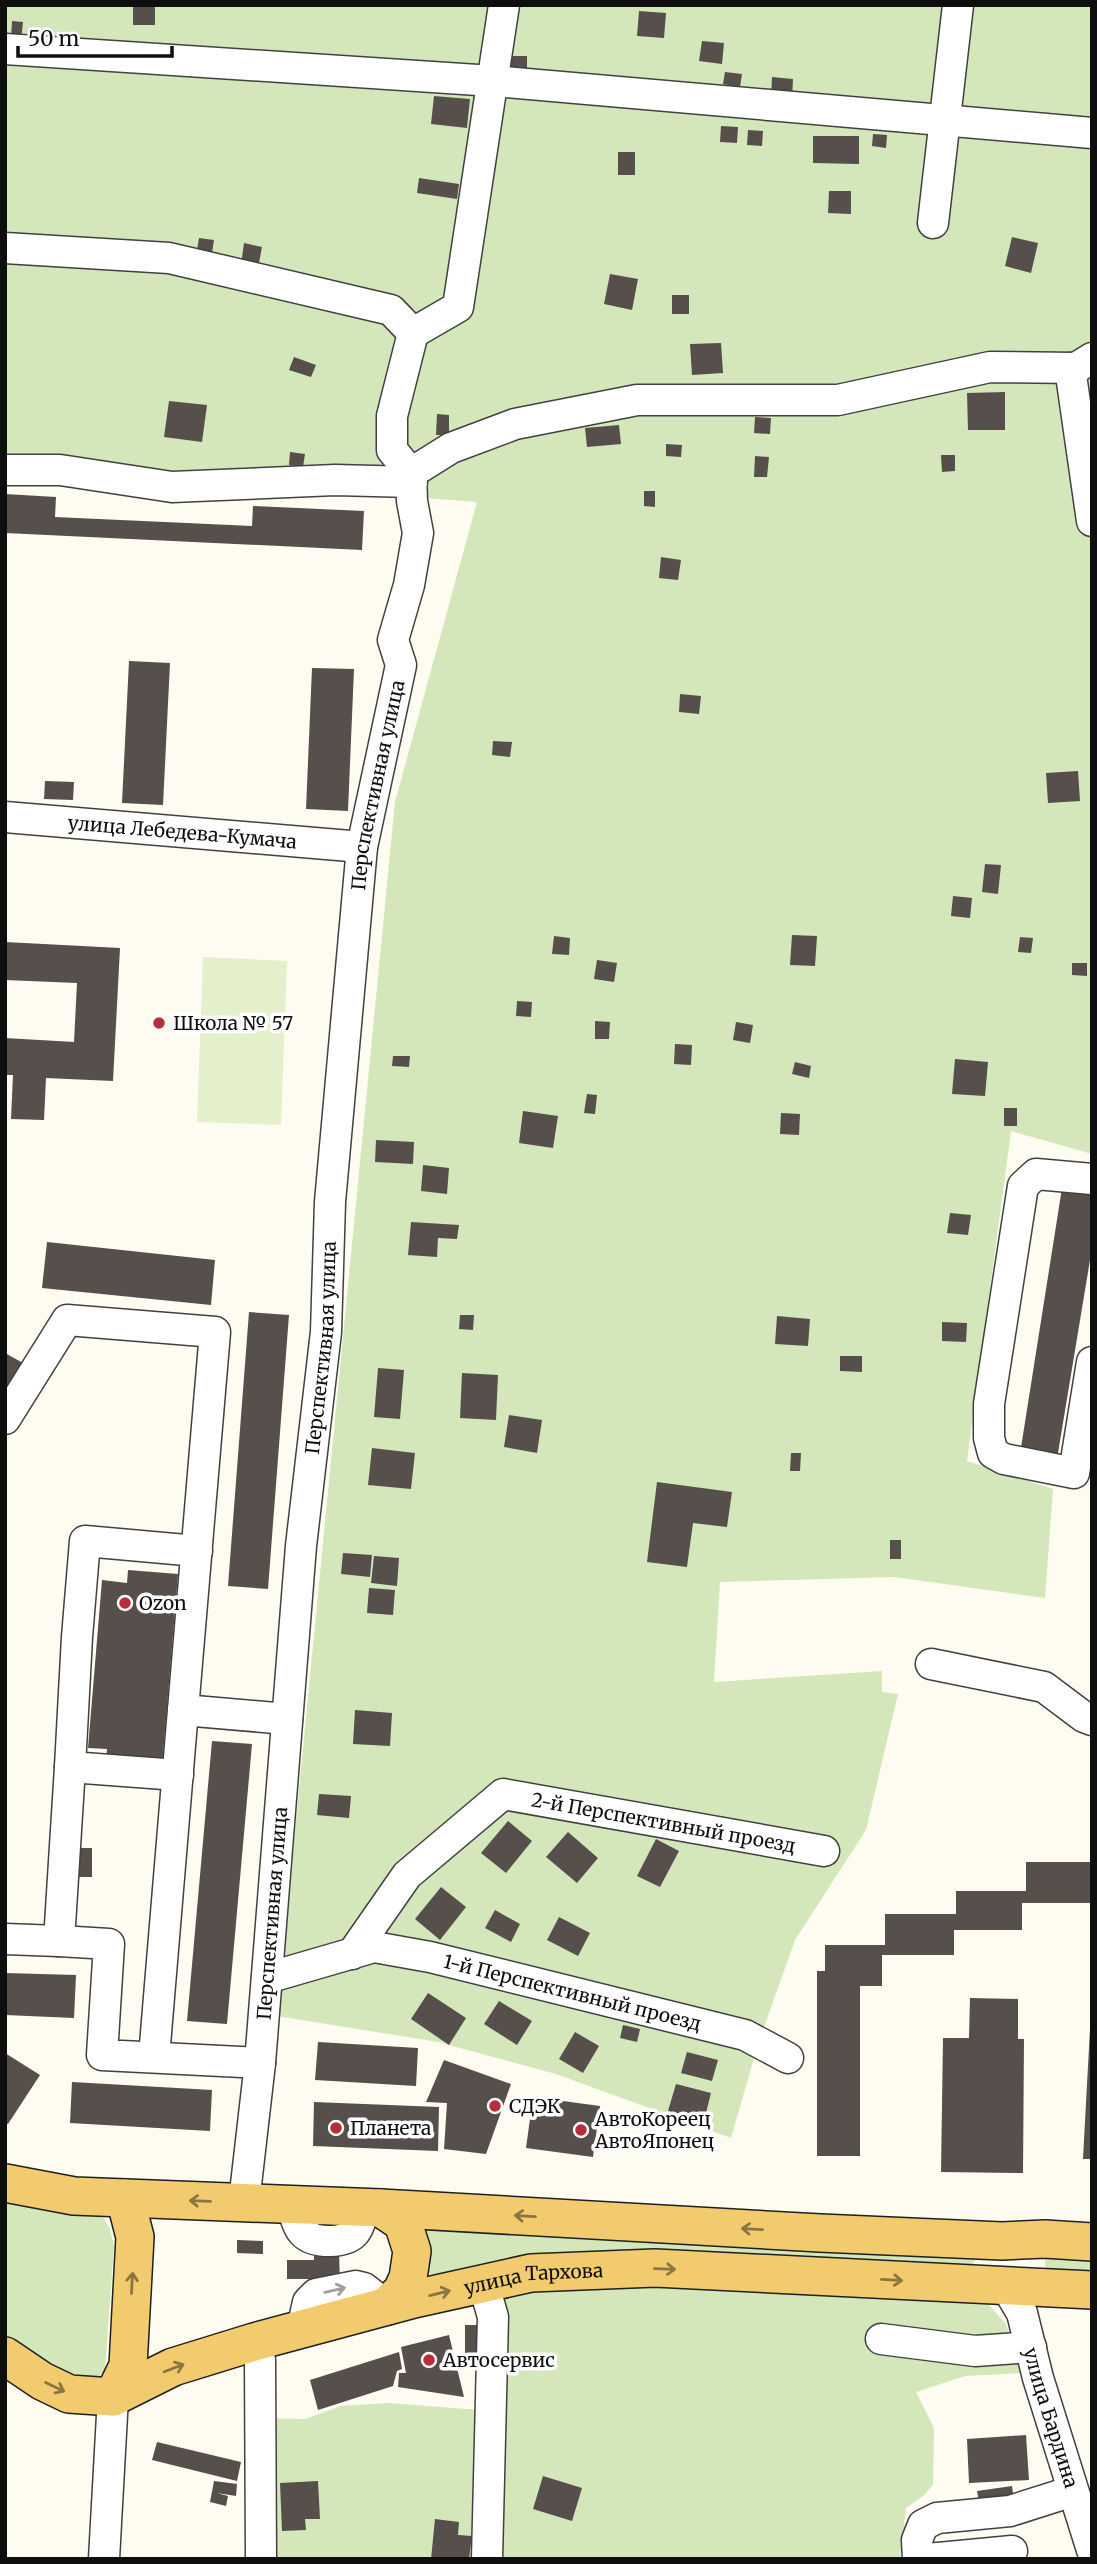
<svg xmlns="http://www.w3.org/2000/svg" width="1097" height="2564" font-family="Merriweather,serif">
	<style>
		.green { fill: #d4e7bb }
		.pitch { fill: #e4efcc }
		.building { fill: #564f4b }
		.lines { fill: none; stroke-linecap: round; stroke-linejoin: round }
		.minor-casing { stroke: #414141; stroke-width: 33 }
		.major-casing { stroke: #1f1f1f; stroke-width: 40 }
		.minor { stroke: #fff; stroke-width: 30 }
		.major { stroke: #f1cb6d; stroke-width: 37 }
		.oneway { stroke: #8b7642 }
		.oneway2 { stroke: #9f9f9f }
		.poi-dot { fill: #b72d3a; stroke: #fff; stroke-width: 2.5 }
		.labels { text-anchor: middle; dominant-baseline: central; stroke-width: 7; stroke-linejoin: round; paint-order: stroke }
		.street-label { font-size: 19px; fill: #0e0e0e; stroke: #fff }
		.poi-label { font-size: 19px; fill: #0e0e0e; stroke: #fff; text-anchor: start }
	</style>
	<rect width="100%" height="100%" fill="#fefbf0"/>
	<path class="green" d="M5,5h1087v1149l-81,-23 -44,330 86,28 -8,109 -151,-21 -174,5 -6,100 168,-11v21l16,2 -32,136 -71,110 -37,104 -27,94 -175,-64 -118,-32 -161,-26 118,-1214 82,-300 -472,-36z
		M5,2201l95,11 10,17 4,17 -9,124 -14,15 -86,-39z
		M421,2224l552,30 1,10 -6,3 -399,-14 -39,2 -47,8 -41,12h-10l-7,-4z
		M1045,2254l47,3v19l-47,-2z
		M586,2283l401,20 19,21 16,49 -57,3 -49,16 18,36 -1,57 -10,11 -17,12 -6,51h-643l-1,-141 49,1 36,-13 47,-3 91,7 16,-114z"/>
	<path class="pitch" d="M203,957l84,4 -6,164 -84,-3z"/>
	<path class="building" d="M133,5h22v20h-22z
		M639,11l27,2 -2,25 -27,-2z
		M12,21l11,1 -2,18 -10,-1z
		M702,41l22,2 -2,21 -23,-3z
		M509,56h18v15h-18z
		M725,72l17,2 -2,13 -17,-3z
		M772,77l21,2 -1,20 -21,-1z
		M434,96l36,3 -3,29 -36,-4z
		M721,126l17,1 -1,16 -17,-1z
		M748,130l15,1 -1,15 -15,-1z
		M873,134l14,1 -1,13 -14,-2z
		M813,136h46v28l-46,-1z
		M618,152h17v23h-17z
		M419,178l40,6 -2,15 -40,-6z
		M829,191h22v23l-23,-1z
		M1012,237l26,6 -7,30 -26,-7z
		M199,238l15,2 -3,19 -15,-3z
		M244,243l18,4 -4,21 -17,-3z
		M610,274l28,5 -6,31 -28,-6z
		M672,295h17v19h-17z
		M721,343l2,30 -31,2 -2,-31z
		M294,357l22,8 -5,12 -22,-7z
		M1005,392v38h-37l-1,-37z
		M169,401l38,4 -5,37 -38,-5z
		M437,414l12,1v20h-13z
		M755,417l16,1 -1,16 -16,-1z
		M619,425l2,19 -34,3 -2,-19z
		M666,444l16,1 -1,12 -15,-1z
		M290,452l15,2 -2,13 -14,-2z
		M941,455h14v16l-13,1z
		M755,456l14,1 -2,20h-13z
		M644,491h11v16l-11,-1z
		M5,494l51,3 -1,20 197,9 1,-20 111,5 -2,39 -357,-17z
		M661,557l20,3 -3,20 -19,-2z
		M129,661l41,2 -7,142 -41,-2z
		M312,668l42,1 -6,142 -42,-2z
		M680,694l21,2 -2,18 -20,-2z
		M493,741l19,1 -2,15 -18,-2z
		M1078,771l2,30 -32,2 -2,-30z
		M45,781l29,1 -1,18 -29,-1z
		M985,864l16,1 -3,29 -16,-2z
		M953,896l19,2 -2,20 -19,-2z
		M792,935l25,1 -2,30 -25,-1z
		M554,936l16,2 -1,17 -17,-1z
		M1020,937l13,1 -2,15 -13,-1z
		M5,942l115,6 -7,133 -67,-3 -2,42 -33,-1 2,-44h-8v-37l69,4 3,-59 -72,-3z
		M597,960l20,3 -3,19 -20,-3z
		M1072,963h15v13l-15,-1z
		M517,1001l15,1 -1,15 -15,-1z
		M595,1021l15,1 -1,17h-14z
		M736,1022l17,3 -3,18 -17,-3z
		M675,1044l17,1 -1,20 -17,-1z
		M393,1056h17l-1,11 -17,-1z
		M955,1059l33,3 -3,34 -33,-2z
		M795,1062l16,4 -2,12 -17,-4z
		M587,1094l10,1 -2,19 -11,-1z
		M1004,1108h13v18h-13z
		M523,1111l35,5 -5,32 -34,-5z
		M781,1113l19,1 -1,21 -19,-1z
		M376,1140l38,2 -1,22 -38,-2z
		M423,1165l26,3 -2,26 -26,-3z
		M1062,1188l30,4v56l-35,211 -37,-5z
		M950,1213l21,2 -3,20 -21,-2z
		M411,1222l48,3 -2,14 -19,-1 -1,19 -29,-2z
		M47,1242l168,18 -4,45 -169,-17z
		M249,1312l40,3 -21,274 -40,-3z
		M460,1315h14l-1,15 -14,-1z
		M777,1316l33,3 -2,27 -33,-2z
		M942,1322l25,1 -1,19 -24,-1z
		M5,1353l18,10 -18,28z
		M840,1356h22v16l-22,-1z
		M378,1368l26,2 -4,49 -26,-2z
		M462,1373l36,2 -2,45 -36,-2z
		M509,1415l33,5 -5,33 -33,-6z
		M372,1448l43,5 -4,36 -43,-4z
		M791,1453h10l-1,18h-10z
		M657,1482l75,10 -5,35 -34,-4 -6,44 -40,-5z
		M890,1540h11v19h-11z
		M343,1553l29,2 -2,22 -29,-3z
		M374,1556l25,2 -2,28 -26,-3z
		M128,1570l50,4 -16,192 -56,-5 1,-12 -19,-1 14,-168 25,3z
		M369,1588l26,2 -2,25 -26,-2z
		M355,1710l37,3 -2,33 -37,-2z
		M212,1741l40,3 -25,280 -40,-3z
		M319,1794l32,2 -2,22 -32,-3z
		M508,1821l24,20 -26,32 -25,-20z
		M568,1832l30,26 -21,25 -31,-26z
		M656,1839l23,12 -19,36 -23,-11z
		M73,1848h19v29h-20z
		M1026,1862h66l-1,41h-69v27h-68v25h-72v31h-22v170h-43v-185h8v-26h60v-31h71v-23h70z
		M441,1887l25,20 -26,33 -25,-21z
		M495,1910l25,14 -9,18 -26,-14z
		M559,1917l31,16 -12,23 -31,-16z
		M5,1973l71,2 -2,43 -69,-3z
		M428,1993l38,25 -17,27 -38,-26z
		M970,1998l48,1v40h6l-1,134 -82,-1 2,-134h26z
		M499,2001l33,20 -15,24 -33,-21z
		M623,2025l17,4 -3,13 -17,-4z
		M1090,2029h2v130h-9z
		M575,2032l24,14 -16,27 -24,-14z
		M318,2042l100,6 -2,38 -101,-6z
		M687,2052l31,8 -6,21 -31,-8z
		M5,2053l35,22 -32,49 -3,-1z
		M444,2060l67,24 -25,70 -42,-5 3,-46 -21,-1z
		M72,2082l140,8 -2,41 -140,-8z
		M676,2084l35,9 -7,28 -36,-10z
		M533,2097l67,9 -7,51 -67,-9z
		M314,2102l125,5 -1,44 -125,-5z
		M237,2240l26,1v13l-26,-1z
		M314,2249h25l1,39 -25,-1v-8h-28v-19h27z
		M465,2325h20v36h-20z
		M449,2335l15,62 -66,-10 1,-14h7l-5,-26z
		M399,2352l3,17 -5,2 -4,15 -75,24 -8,-30z
		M1026,2435l3,45 -60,3 -2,-44z
		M157,2442l84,20 -4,19 -85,-21z
		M543,2476l39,12 -10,33 -39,-12z
		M214,2481l23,3 -1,12 -19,-3 11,3 -2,10 -16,-4z
		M318,2481l2,38h-15l1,11 -24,1 -2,-48z
		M1012,2486l2,15 -34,6 -3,-16z
		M435,2519l24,3 -1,13 14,1 -3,23h-38z"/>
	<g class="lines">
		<g class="minor-casing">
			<g id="minor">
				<path d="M5,49l488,32 599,52"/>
				<path d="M933,223l25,-218"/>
				<path d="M5,248l164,10 222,52 22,23"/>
				<path d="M1070,368l22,153"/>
				<path d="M5,470h55l112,17 163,-7 77,2"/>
				<path d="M411,473l40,-25 64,-24 122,-24h201l152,-33 86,1 16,-10"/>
				<path id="s1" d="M5,817l357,30"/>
				<path d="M1092,1179l-56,-5 -13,12 -34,218v34l4,15 11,6 70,14 18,-111"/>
				<path d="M5,1419l62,-99 148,12 -32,378 104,9"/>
				<path d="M931,1664l113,23 40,30 8,3"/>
				<path d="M178,1775l-108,-8 7,-130 8,-96 112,10"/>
				<path d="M5,1939l54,2 11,-174"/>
				<path d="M59,1941l50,3 -7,111 158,8"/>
				<path id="s2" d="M352,1954l55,-79 96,-81 321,57"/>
				<path id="s3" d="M267,1978l107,-31 56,10 315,78 43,23"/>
				<path d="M154,2057l29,-347"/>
				<path id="s4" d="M244,2202l16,-139 41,-517 25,-214 4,-130 32,-355 39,-182 -8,-25 16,-55 9,-52 -6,-32 -1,-28 -19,-23v-34l21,-83 45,-26 46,-302"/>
				<path d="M292,2204c6,26 10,37 38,37 26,-1 28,-10 34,-33"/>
				<path d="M483,2282l10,35 -6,242"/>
				<path id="s5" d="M1006,2286l16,27 16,65 54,172"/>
				<path d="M302,2329l6,-27 8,-8 40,-8 8,2 23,18"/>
				<path d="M881,2339l94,12 56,-4"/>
				<path d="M254,2342l6,18 1,199"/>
				<path d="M104,2559l9,-162"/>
				<path d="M918,2559l-1,-19 6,-15 14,-7 73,-7 63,-20"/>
				<path d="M927,2559l85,-8"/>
			</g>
		</g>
		<g class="major-casing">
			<g id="major">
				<path d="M5,2183l69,13 307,12 439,25 182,8 43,-2 47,3"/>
				<path d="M381,2208l22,15 9,28 -4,27 -6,13 -15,15"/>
				<path id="s6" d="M5,2356l37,25 27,13 44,3 60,-30 81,-25 160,-43 117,-26 124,-5 437,22"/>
				<path d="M113,2397l15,-31 7,-129 -10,-39"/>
			</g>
		</g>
		<use href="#minor" class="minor"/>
		<use href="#major" class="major"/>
	</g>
	<defs><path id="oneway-shaft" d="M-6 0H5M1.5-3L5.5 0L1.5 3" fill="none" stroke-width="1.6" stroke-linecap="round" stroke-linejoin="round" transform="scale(1.75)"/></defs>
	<g class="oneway">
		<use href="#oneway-shaft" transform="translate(200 2201) rotate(-178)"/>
		<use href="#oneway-shaft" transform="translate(525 2216) rotate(-177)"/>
		<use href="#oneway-shaft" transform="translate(752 2229) rotate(-177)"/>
		<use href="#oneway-shaft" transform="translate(665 2269) rotate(2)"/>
		<use href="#oneway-shaft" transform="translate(892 2280) rotate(3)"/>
		<use href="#oneway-shaft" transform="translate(132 2283) rotate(-87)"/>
		<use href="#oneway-shaft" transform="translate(440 2293) rotate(-14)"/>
		<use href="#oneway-shaft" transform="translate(174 2368) rotate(-21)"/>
		<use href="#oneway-shaft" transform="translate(55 2387) rotate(26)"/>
	</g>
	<use class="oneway2" href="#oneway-shaft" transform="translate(335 2290) rotate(-13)"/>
	<g class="poi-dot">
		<circle cx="159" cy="1023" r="7"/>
		<circle cx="125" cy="1603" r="7"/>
		<circle cx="495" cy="2106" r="7"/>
		<circle cx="336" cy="2128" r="7"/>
		<circle cx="581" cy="2130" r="7"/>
		<circle cx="429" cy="2360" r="7"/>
	</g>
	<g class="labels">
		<g class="street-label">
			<text stroke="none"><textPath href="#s4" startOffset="1424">Перспективная улица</textPath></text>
			<text stroke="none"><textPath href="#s1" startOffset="178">улица Лебедева-Кумача</textPath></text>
			<text stroke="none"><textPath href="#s4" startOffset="858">Перспективная улица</textPath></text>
			<text stroke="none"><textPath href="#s2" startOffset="385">2-й Перспективный проезд</textPath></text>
			<text stroke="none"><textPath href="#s4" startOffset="290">Перспективная улица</textPath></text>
			<text stroke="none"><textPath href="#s3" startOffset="315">1-й Перспективный проезд</textPath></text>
			<text stroke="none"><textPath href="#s6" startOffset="558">улица Тархова</textPath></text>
			<text stroke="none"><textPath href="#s5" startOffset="140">улица Бардина</textPath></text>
		</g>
		<g class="poi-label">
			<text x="173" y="1023">Школа № 57</text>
			<text x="139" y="1603">Ozon</text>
			<text x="509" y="2106">СДЭК</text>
			<text x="595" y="2119">АвтоКореец<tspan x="595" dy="22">АвтоЯпонец</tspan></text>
			<text x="350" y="2128">Планета</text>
			<text x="443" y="2360">Автосервис</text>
		</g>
	</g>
	<rect width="1097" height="2564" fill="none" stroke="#0e0e0e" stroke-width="14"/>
	<path d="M18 46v10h154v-10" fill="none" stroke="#0e0e0e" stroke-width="3.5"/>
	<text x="28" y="46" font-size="21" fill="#0e0e0e" stroke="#ffffff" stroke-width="5" paint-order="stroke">50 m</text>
</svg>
